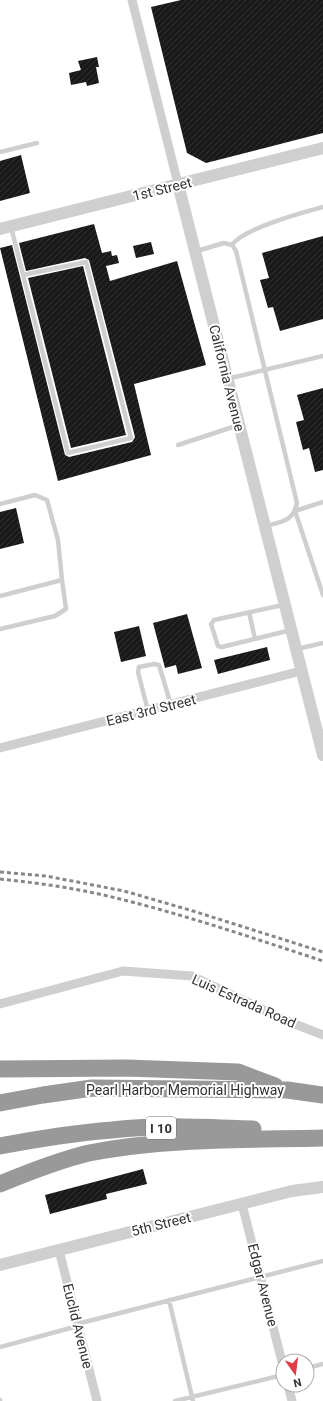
<svg xmlns="http://www.w3.org/2000/svg" width="323" height="1401" font-family="Roboto,sans-serif">
	<style>
		.building { fill: url(#building-hatch) }
		.lines { fill: none; stroke-linecap: round; stroke-linejoin: round }
		.service { stroke: #cfcfcf; stroke-width: 4.5 }
		.minor { stroke: #cfcfcf; stroke-width: 9 }
		.tertiary { stroke: #cfcfcf; stroke-width: 12 }
		.motorway { stroke: #999; stroke-width: 17 }
		.rail { stroke: #878787; stroke-width: 3; stroke-dasharray: 4 3; stroke-linecap: butt }
		.labels { text-anchor: middle; dominant-baseline: central; stroke-width: 4; stroke-linejoin: round; paint-order: stroke }
		.shield { fill: #fff; stroke: #707070; stroke-width: 1 }
		.shield-label { font-size: 13px; font-weight: bold; fill: #323232 }
		.street-label { font-size: 14px; fill: #323232; stroke: #fff }
	</style>
	<defs>
		<pattern id="building-hatch" width="6" height="6" patternUnits="userSpaceOnUse"><rect width="6" height="6" fill="#191919"/><path d="M-1 1l2-2M0 6l6-6M5 7l2-2" fill="none" stroke="#323232"/></pattern>
	</defs>
	<rect width="100%" height="100%" fill="#fff"/>
	<path class="building" d="M181,0h142v133l-117,30 -19,-10 -36,-146z
		M97,57l2,10h-3l3,16 -12,3 -1,-4 -15,3 -2,-12 12,-3 -3,-9z
		M21,155l9,38 -30,8v-40z
		M94,224l8,29 9,-2 1,5 5,-1 2,8 -13,3 4,15 67,-20 29,104 -72,19 17,71 -93,26 -58,-233 12,-3 53,210 4,2 63,-15 2,-3 1,-2 -46,-177 -4,-2 -59,13 -7,-28z
		M323,236v83l-43,12 -7,-24 -5,1 -8,-28 9,-2 -7,-25z
		M151,242l3,12 -18,4 -3,-12z
		M83,266l43,169 -55,13 -43,-170z
		M323,388v82l-8,2 -6,-24 -6,2 -7,-28 8,-2 -7,-25z
		M16,508l8,35 -24,6v-37z
		M187,614l15,54 -24,6 -2,-9 -11,3 -12,-45z
		M139,626l7,30 -25,6 -7,-30z
		M267,647l3,13 -52,14 -4,-14z
		M143,1169l4,15 -41,10 1,5 -57,15 -5,-19z"/>
	<g class="lines">
		<path class="service" d="M0,152l37,-9
			M11,227l57,226 63,-15 -45,-176 -63,13
			M232,245c12,-17 69,-32 91,-38
			M197,251l27,-8 8,2 4,6 61,252c-4,19 -16,19 -32,23
			M227,379l96,-23
			M178,445l61,-20
			M323,502l-28,9 28,84
			M0,504l35,-9 12,5 11,40 4,40 -62,16
			M283,605l-69,15 -3,4 7,22 4,1 69,-17
			M249,612l6,27
			M0,629l55,-13 11,-7 -4,-29
			M297,649l26,-6
			M148,711l-10,-39 1,-5 15,-3 5,1 12,40
			M169,1300l24,101
			M77,1324l246,-63
			M0,1347l78,-21
			M307,1368l16,-4
			M0,1400v1
			M175,1401l108,-26"/>
		<path class="minor" d="M132,0l46,184
			M0,748l301,-77
			M0,1004l123,-33 69,5 95,45 36,14
			M242,1204l41,162
			M59,1250l38,151
			M288,1385l4,16"/>
		<path class="tertiary" d="M178,184l145,571
			M0,229l323,-81
			M0,1265l292,-74 31,-4"/>
		<path class="motorway" d="M0,1069l127,-1 111,4 37,14
			M0,1103l43,-8 49,-7 195,2 36,5
			M0,1146c37,-7 74,-13 112,-16 46,-5 94,-3 141,-1
			M0,1184c29,-12 59,-24 89,-31 77,-15 156,-13 234,-15"/>
		<path class="rail" d="M0,872l46,4 78,15 69,20 130,41
			M0,879c40,4 81,10 120,20 69,17 136,40 203,62"/>
	</g>
	<g class="labels">
		<rect class="shield" x="146" y="1117" width="30" height="22" rx="3"/>
		<g class="shield-label">
			<text x="161" y="1128">I 10</text>
		</g>
		<g class="street-label">
			<text transform="translate(162 189) rotate(-14)">1st Street</text>
			<text transform="translate(227 378) rotate(76)">California Avenue</text>
			<text transform="translate(151 710) rotate(-14)">East 3rd Street</text>
			<text transform="translate(244 1001) rotate(24)">Luis Estrada Road</text>
			<text x="185" y="1090">Pearl Harbor Memorial Highway</text>
			<text transform="translate(161 1224) rotate(-14)">5th Street</text>
			<text transform="translate(263 1285) rotate(76)">Edgar Avenue</text>
			<text transform="translate(78 1326) rotate(76)">Euclid Avenue</text>
		</g>
	</g>
	<g transform="translate(295 1373) rotate(166)"><circle r="19" fill="#ffffff" stroke="#adadad"/>
	<path d="M0-3L7 15L0 10L-7 15Z" fill="#e23c49"/>
	<text y="-6" font-size="11" font-weight="bold" text-anchor="middle" fill="#323232">N</text>
	</g>
</svg>
